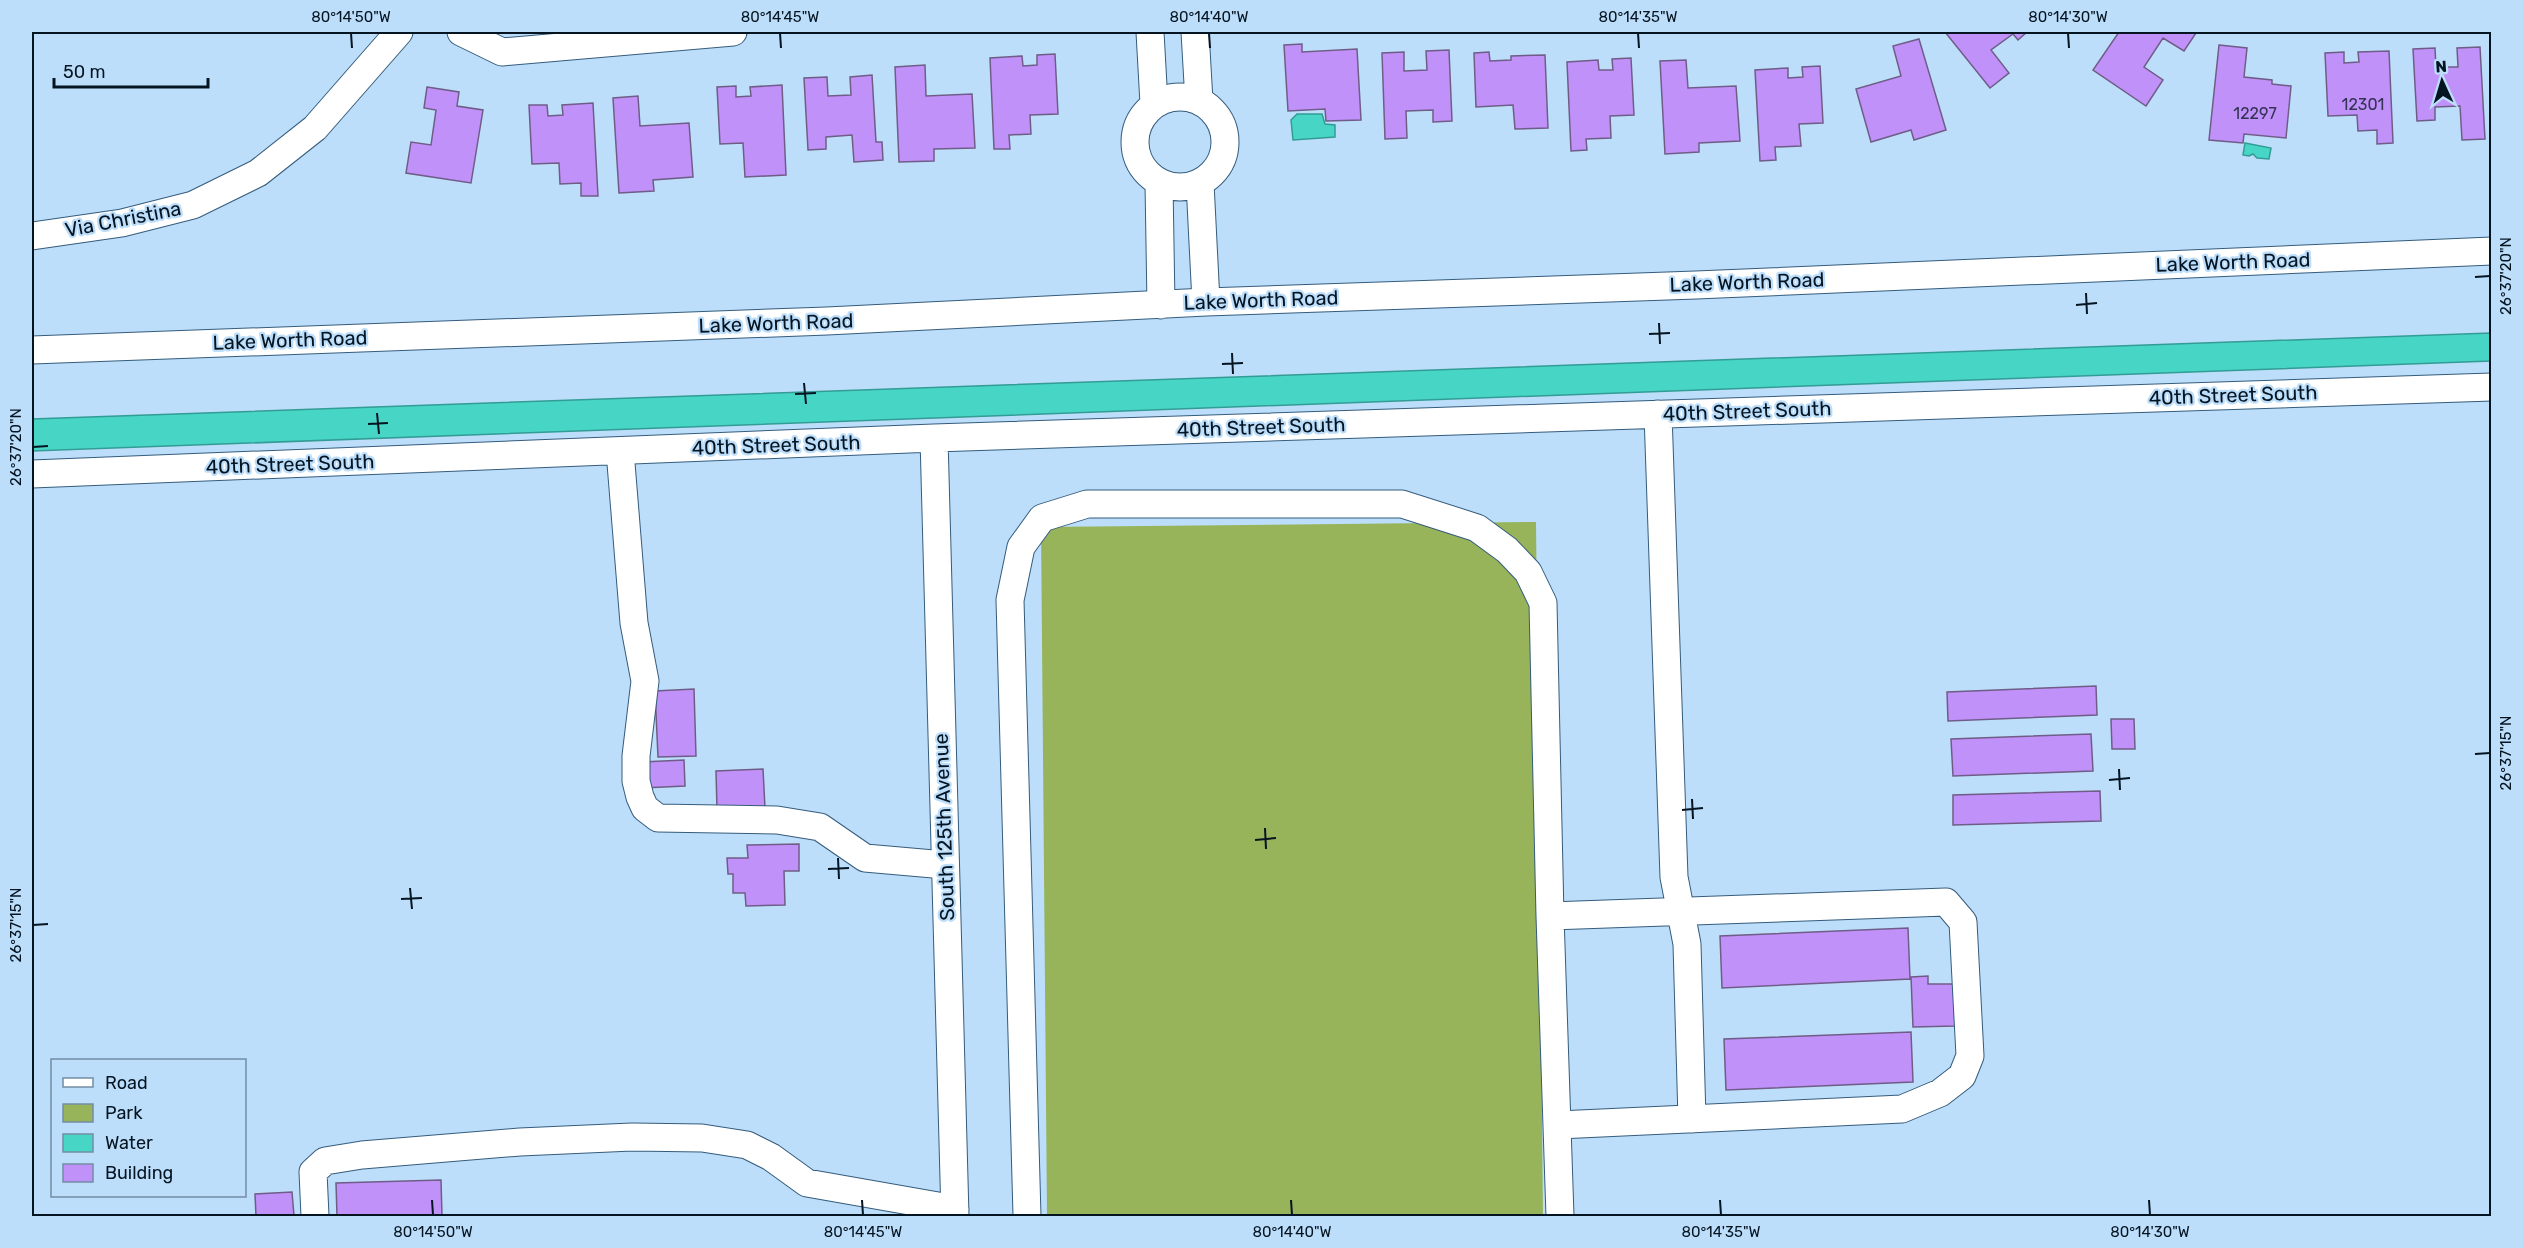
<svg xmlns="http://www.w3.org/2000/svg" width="2523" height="1248" font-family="Rubik,sans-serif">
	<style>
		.green { fill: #98b45a }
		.water { fill: #47d6c5; stroke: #339c94; stroke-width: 1.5 }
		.building { fill: #c091f9; stroke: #6f5d87; stroke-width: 1.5 }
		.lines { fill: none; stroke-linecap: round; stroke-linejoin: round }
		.minor-casing { stroke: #355c7c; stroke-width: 29 }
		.minor { stroke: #fff; stroke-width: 27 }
		.ticks { fill: none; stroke: #051421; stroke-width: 2 }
		.labels { text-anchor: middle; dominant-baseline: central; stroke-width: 4.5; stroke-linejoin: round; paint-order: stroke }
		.number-label { font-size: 16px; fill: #343357 }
		.street-label { font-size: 20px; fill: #051421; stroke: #bcdefb }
		.neatline { fill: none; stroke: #051421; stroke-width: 2 }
		.ticks-label { font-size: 15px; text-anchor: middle; fill: #051421 }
	</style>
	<rect width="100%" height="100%" fill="#bcdefb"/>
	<path class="green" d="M1536,522l7,694h-496l-6,-689z"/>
	<path class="water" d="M1297,114h25l3,10 10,1v12l-42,3 -2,-20z
		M2245,143l26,5 -2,11 -12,-1 -4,-4 -4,2 -6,-1z
		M2491,333v28l-2459,90v-32z"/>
	<path class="building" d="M1945,32h82l-9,8 -5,-6 -22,16 18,23 -19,15z
		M2119,32l77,1 -12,18 -21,-13 -19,29 19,13 -17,26 -53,-36z
		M1919,39l27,91 -32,10 -3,-10 -40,12 -15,-53 45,-13 -8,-30z
		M1302,44v8l55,-3 4,71 -35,1 -1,-12 -37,2 -4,-66z
		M2219,45l28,3 -3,29 28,3v4l19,2 -5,52 -42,-4 -1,9 -34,-3z
		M2480,47l5,92 -23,1 -2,-34 -25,1v13l-18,1 -4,-72 22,-1 1,19h22l-1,-19z
		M1449,50l3,71 -19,1v-12l-27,1 1,27 -22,1 -3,-86 22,-1v19l23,-1 -1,-19z
		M2389,51l4,92 -16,1v-14l-19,1 -1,-16 -29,1 -3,-63 19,-1v11l15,-1 -1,-10z
		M1489,52l1,9 21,-1v-4l34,-1 3,73 -33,1 -2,-24 -37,2 -2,-54z
		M1055,54l3,60 -28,1 1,19 -22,1 1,14h-16l-4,-91 32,-2 1,10 14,-1v-10z
		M1631,58l3,57 -24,1 1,22 -25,1 1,11 -16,1 -4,-89 31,-2 1,10h14l-1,-11z
		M1686,60l2,28 48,-2 4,55 -41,2v9l-34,2 -5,-93z
		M925,65l1,31 46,-2 3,54 -41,1v12l-35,1 -4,-95z
		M1820,66l3,57 -24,1 2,22 -26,1 1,13 -16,1 -5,-91 33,-2v10l15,-1 -1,-10z
		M872,75l4,67h6l1,18 -29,2 -2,-27 -26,2v12l-18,1 -4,-72 23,-1 1,19 23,-1 -1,-18z
		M782,85l4,90 -41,2 -2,-34 -23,1 -3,-57 19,-1v11l15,-1 -1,-9z
		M427,87l32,5 -2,14 26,4 -12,73 -65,-10 5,-31 20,3 5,-35 -12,-2z
		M638,96l2,30 49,-3 4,54 -40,3 1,11 -35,2 -6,-95z
		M593,103l5,93h-17v-13l-21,1 -1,-21 -27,1 -3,-59h18l1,11 15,-1 -1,-10z
		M2096,686l1,29 -149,6 -1,-29z
		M694,689l2,67 -38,1 -3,-66z
		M2111,719h23l1,30h-23z
		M2091,734l2,37 -140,5 -2,-37z
		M684,760l1,26 -42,2 -1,-26z
		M763,769l2,39 -48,2 -1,-39z
		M2100,791l1,30 -148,4v-30z
		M799,844v27h-15l1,34 -39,1 -1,-13h-12v-19h-5l-1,-16h21l-1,-13z
		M1908,928l2,51 -188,9 -2,-52z
		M1928,976v8h25l2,42 -42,1 -2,-50z
		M1911,1032l2,50 -187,8 -2,-51z
		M441,1180l1,36h-105l-1,-33z
		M292,1192l2,24h-38l-1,-22z"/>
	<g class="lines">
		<g class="minor-casing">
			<path id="minor" d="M461,32l41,20 231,-20
				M1150,32l4,72
				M1195,32l4,69
				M1135 142a45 45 0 1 1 90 0a45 45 0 1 1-90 0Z
				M1159,183l2,122
				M1200,183l6,119
				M32,236l90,-13 71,-18 65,-32 57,-45 84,-96
				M32,350l795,-29 379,-19 490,-17 796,-34
				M1658,414l16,463 13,67 5,175
				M934,438l21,778
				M620,451l14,172 11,58 -9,75v25l4,16 5,11 13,10 119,2 43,7 45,31 80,7
				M32,474l902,-36 1558,-51
				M1550,916l396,-14 17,20 7,134 -8,20 -22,17 -38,16 -344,16
				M315,1216l-2,-44 12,-11 37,-6 158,-13 112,-5 70,1 45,7 24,12 36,26 148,26
				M1027,1216l-17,-616 11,-53 21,-29 45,-14h315l75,24 30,22 21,22 15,31 7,313 10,300"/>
		</g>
		<use href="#minor" class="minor"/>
	</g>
	<path class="ticks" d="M351,33l1,15M780,33l1,15M1209,33l1,15M1638,33l1,15M2068,33l1,15M2475,277l15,-1M2086,293l1,21M2076,305l21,-2M1659,323l1,21M1649,334l21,-1M1232,353l1,21M1222,364l21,-1M804,383l2,21M795,394l21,-1M377,413l2,21M368,424l20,-1M33,447l15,-1M2475,754l15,-1M2119,769l1,21M2109,780l21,-2M1692,799l1,20M1682,810l21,-2M1265,828l1,21M1255,840l21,-2M838,858l1,21M828,869l21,-1M410,888l2,21M401,899l21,-1M33,925l15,-1M432,1200l1,15M862,1200l1,15M1291,1200l1,15M1720,1200l1,15M2149,1200l1,15"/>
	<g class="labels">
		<g class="number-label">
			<text x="2363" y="104">12301</text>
			<text x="2255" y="113">12297</text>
		</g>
		<g class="street-label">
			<text transform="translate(123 219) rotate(-11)">Via Christina</text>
			<text transform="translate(2233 262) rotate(-2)">Lake Worth Road</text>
			<text transform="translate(1747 282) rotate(-2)">Lake Worth Road</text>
			<text transform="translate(1261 300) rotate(-2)">Lake Worth Road</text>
			<text transform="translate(776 323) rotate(-2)">Lake Worth Road</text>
			<text transform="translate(290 340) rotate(-2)">Lake Worth Road</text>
			<text transform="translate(2233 395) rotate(-2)">40th Street South</text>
			<text transform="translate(1747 411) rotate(-2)">40th Street South</text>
			<text transform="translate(1261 427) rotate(-2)">40th Street South</text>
			<text transform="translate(776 445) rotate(-2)">40th Street South</text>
			<text transform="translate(290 464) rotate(-2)">40th Street South</text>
			<text transform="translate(944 827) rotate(-92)">South 125th Avenue</text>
		</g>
	</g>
	<rect width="2523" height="1248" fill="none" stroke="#bcdefb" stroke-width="66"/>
	<rect x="51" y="1059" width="195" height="138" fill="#bcdefb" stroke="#738da4" stroke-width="1.5"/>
	<rect x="63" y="1078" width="30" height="9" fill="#ffffff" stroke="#738da4" stroke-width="1.5"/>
	<text x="105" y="1089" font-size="18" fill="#051421">Road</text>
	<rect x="63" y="1104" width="30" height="18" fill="#98b45a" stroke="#738da4" stroke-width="1.5"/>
	<text x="105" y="1119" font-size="18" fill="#051421">Park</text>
	<rect x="63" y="1134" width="30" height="18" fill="#47d6c5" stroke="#738da4" stroke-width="1.5"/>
	<text x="105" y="1149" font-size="18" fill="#051421">Water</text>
	<rect x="63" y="1164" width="30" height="18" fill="#c091f9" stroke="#738da4" stroke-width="1.5"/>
	<text x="105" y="1179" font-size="18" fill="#051421">Building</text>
	<g transform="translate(2442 81) rotate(356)" stroke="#bcdefb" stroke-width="4.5" paint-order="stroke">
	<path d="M0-4.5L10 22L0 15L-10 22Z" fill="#051421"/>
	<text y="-9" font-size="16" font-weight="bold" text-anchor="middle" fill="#051421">N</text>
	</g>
	<path d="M54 78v9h154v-9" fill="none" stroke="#051421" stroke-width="3"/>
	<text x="63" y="78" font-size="18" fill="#051421" stroke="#bcdefb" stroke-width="4.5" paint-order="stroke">50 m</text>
	<rect x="33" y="33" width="2457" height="1182" class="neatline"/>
	<g class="ticks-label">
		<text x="351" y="22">80°14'50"W</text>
		<text x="780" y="22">80°14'45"W</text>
		<text x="1209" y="22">80°14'40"W</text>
		<text x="1638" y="22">80°14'35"W</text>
		<text x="2068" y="22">80°14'30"W</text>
		<text transform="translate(2506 276) rotate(-90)" y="5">26°37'20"N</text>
		<text transform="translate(16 447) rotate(-90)" y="5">26°37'20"N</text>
		<text transform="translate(2506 753) rotate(-90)" y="5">26°37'15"N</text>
		<text transform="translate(16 925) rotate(-90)" y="5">26°37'15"N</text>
		<text x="433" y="1237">80°14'50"W</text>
		<text x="863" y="1237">80°14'45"W</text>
		<text x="1292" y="1237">80°14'40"W</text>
		<text x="1721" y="1237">80°14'35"W</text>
		<text x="2150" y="1237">80°14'30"W</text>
	</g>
</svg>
